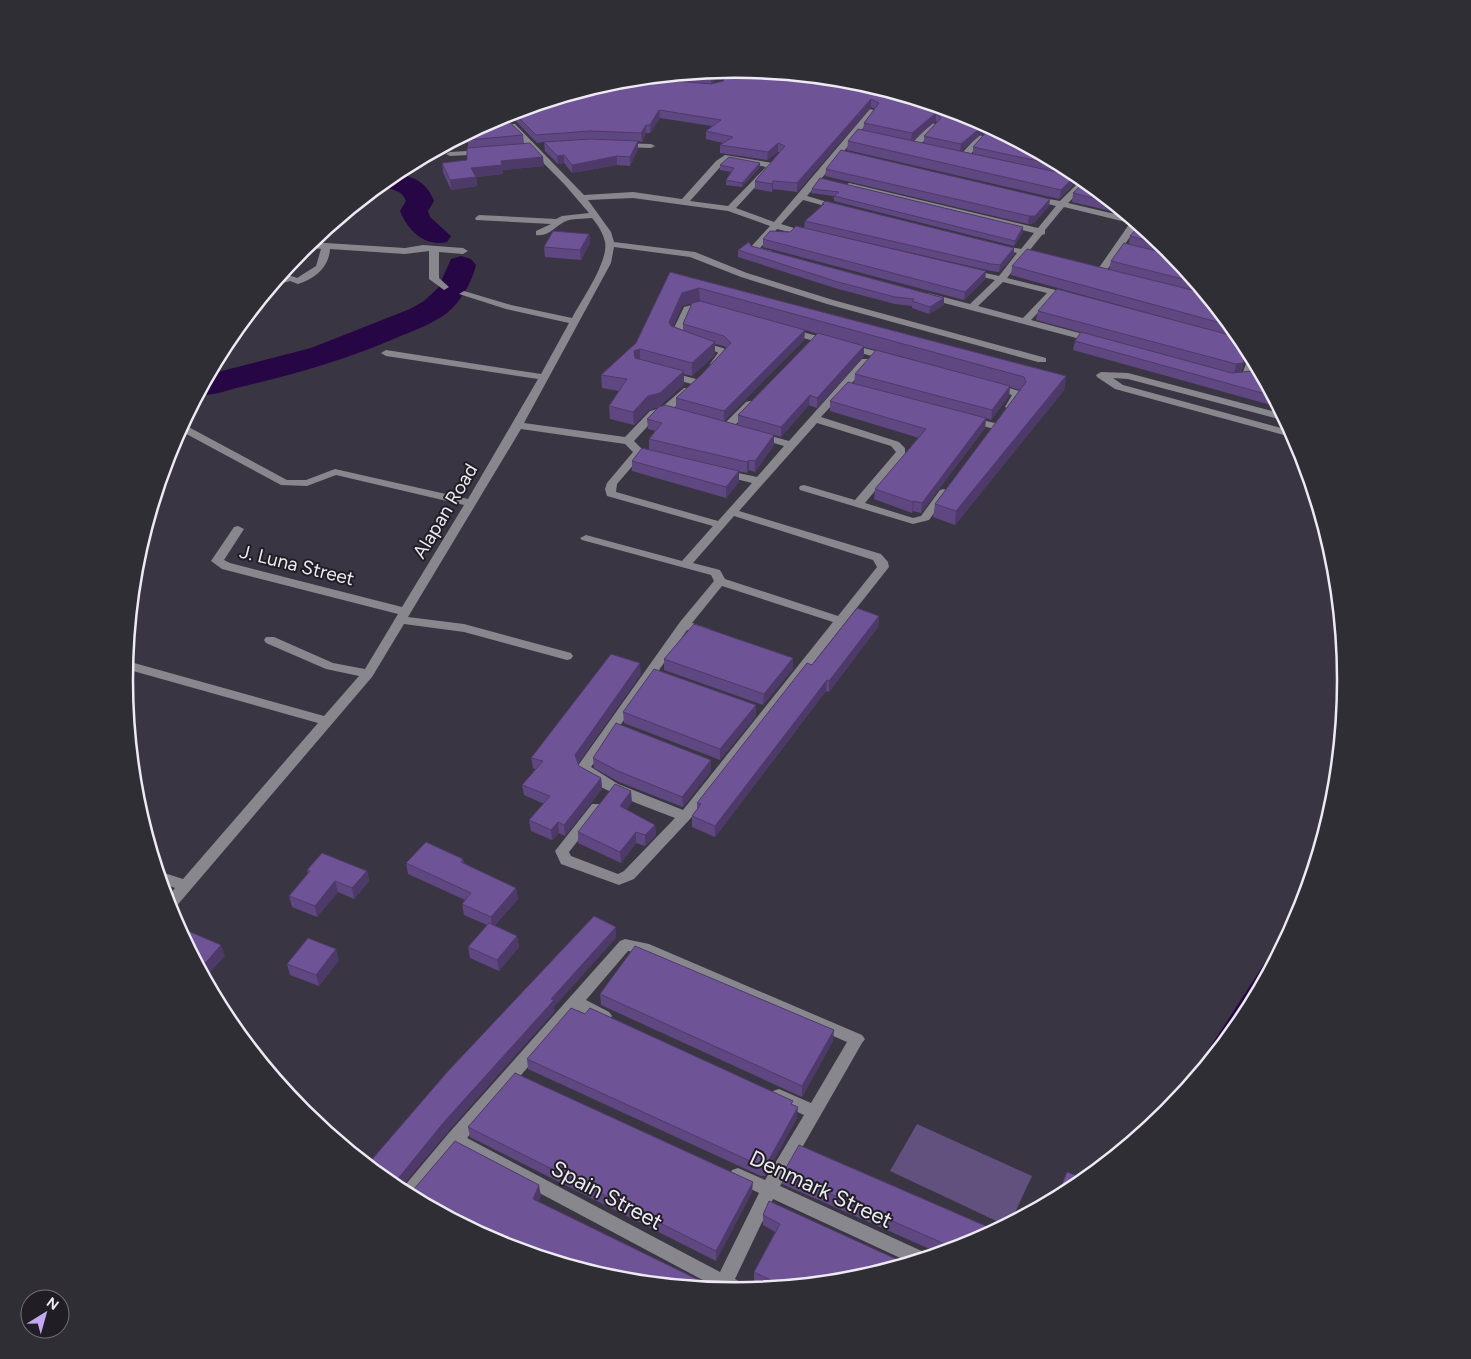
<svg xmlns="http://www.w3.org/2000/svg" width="1471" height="1359" font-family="Figtree,sans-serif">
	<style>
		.green { fill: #62507e }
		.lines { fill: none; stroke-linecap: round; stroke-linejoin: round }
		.stream { stroke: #260645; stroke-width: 9 }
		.river { fill: #260645; fill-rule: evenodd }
		.minor { fill: #89878e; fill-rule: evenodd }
		.wall { fill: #5f4781; fill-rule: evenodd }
		.shaded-wall { fill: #4d3a69 }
		.building { fill: #6e5396; stroke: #4d3a69 }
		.labels { text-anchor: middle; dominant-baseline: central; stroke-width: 4; stroke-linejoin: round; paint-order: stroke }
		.street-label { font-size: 19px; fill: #edeaf3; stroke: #201e24 }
		.near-street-label { font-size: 22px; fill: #edeaf3; stroke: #201e24 }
		.rim { fill: none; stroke: #edeaf3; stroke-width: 2.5 }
	</style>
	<rect width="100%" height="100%" fill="#3a3542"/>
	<path class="green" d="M917,1124l115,52 -21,45 -6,4 -115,-54z"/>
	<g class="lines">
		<path class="stream" d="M1200,1071l87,-134"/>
		<path class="river" d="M394,173c19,3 33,9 40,28l-6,10 2,6 21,19 -4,6c-22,5 -39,-11 -47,-31l6,-10c-4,-12 -17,-12 -28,-15z
			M461,256l10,3 5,6c-5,19 -14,35 -29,48 -15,11 -34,18 -51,25 -51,22 -103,37 -156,49 -12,3 -29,10 -41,7l11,-20 101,-26 99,-39 14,-8 14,-13 13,-29z"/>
		<path class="minor" d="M870,109l7,2 -70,85 37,11 -4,3 -37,-10 -22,24 32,10 -4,3 -32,-8 -17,19 12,3v4h-6l-17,-6 21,-23 -42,-15 -95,-13 -45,2 23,32 3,10 81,10 52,21 86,27 213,58v4h-8l-211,-58 -86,-27 -51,-20 -76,-10 -3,16 -87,160 101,14 25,-26 11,-3 23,-20h8v4l-23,20 -11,3 -24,26 9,9 14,3 1,2 -5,3 -12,-2 -24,28 -1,8 102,29 34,-38 -32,-8 -1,-2 1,-2 4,-1 33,7 27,-31 -31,-9v-4l4,-1 32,9 73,-82h8v4l-49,54 78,25 6,6v6l-40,49 48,15 8,-2 19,-26 4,-1 5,3 -20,28 -16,4 -113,-34 -1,-2 1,-2 4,-1 51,15 41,-48 -5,-6 -74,-23 -78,88 142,43 7,8 1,5 -199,252 -56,60 -15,6 -58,-21 -6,-13 37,-47h10l2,3 -2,3 -33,42 2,4 47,18 6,-3 51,-53c-21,-9 -90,-31 -98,-51l103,-145 34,-41 -3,-6 -129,-35 -2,-2 6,-3 96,26 31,-35 -106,-30 -2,-7 2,-6 26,-31 -8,-8 -104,-15 -113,188 56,7 107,29 2,3 -2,3 -4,1 -103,-28 -60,-8 -32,53 -198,232 -4,1 -3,-12 8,-10 -13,-5 -4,-12 25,8 135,-156 -192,-54 1,-8 197,55 35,-40 -33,-7 -60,-26 -2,-3 2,-3h8l59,26 32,6 33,-55 -176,-45 -11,-8 23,-34 4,-1 6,3 -20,31 6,3 172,44 62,-102 -128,-30 -29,11 -26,-1 -102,-55 4,-6 104,56h19l29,-11 133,30 70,-120 -152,-23 -5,-3 5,-3 155,24 28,-51 -63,-14 -47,-15 5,-3 47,14 61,13c9,-17 37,-57 33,-76 -2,-9 -7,-17 -13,-24 -8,1 -21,0 -28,4 -10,5 -15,15 -28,13v-4l15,-7 -75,-4 -1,-2 4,-3 77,4 6,-3 27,-3 -24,-28 -56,-57v-4h6l69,71 49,-3 49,7 34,-38 9,-6 48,8 1,2 -4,2v4l-34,37 38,14zM729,160l37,7 -38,39 -38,-5 32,-36zM734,516l139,44 4,7 -39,49 -113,-37 -5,-9 -27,-7zM722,586l111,36 -150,188 -65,-26 -27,-17 63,-90h8l2,-3 -5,-4 28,-40 19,6 4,-1 2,-3 -2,-3 -18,-6z
			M932,123l7,2 -22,23h-6v-4z
			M979,135l7,2 -20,22h-6v-4z
			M618,143l33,1 4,2 -4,2 -30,-1 -4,-2z
			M484,150l4,2 -1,2 -37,2 -4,-2 4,-2z
			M1059,175l27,6 7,6 -8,-1 -17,17 64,15 7,6 -35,50 -3,1 -5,-3 34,-49 -66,-16 -19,23v4l-3,1 -13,16 13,3v4l-17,-3 -18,23 65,16v4l-17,-3 -24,25 67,18 2,2 -5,3 -170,-45 -2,-2 5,-3 42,11 25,-24 -28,-7v-4l32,7 18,-23 -23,-5v-4l27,5 13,-16 -189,-47 4,-3 189,45 18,-22 -24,-6v-4l28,5 17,-17 -21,-4 -1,-2zM1003,282l44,11 -24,25 -45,-12z
			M310,242l95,6 18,-3 40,3 5,3 -5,3 -24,-2v26l10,9 -5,3 -15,-11v-28l-24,3 -75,-5c-1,18 -15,30 -32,35l-8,-3 -18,5c7,-8 14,-13 25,-8l19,-12 5,-17 -17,-2z
			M700,303l11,5 -5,3 -7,-2 -8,2 -10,23 3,3 39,11 6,5 -10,13h-8l-1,-2 8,-11 -1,-1 -39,-11 -7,-7 13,-27z
			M788,328l44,12 2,2 -5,3 -44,-12v-4z
			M849,344l45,12 1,2 -5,3 -44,-12 -2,-2z
			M1252,356l4,8 -6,14 -19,2v-4l11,-2 6,-15z
			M669,372l31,8 1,2 -5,3 -31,-8 -1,-2z
			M1101,372l27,1 155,41 3,7 -158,-42 -15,-1 10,7 169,46 3,7 -180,-49 -18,-12 -1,-2z
			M994,383l28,9 1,2 -9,15 -4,1 -5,-3 7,-12 -22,-7 -1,-2z
			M750,401l4,1v4l-23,23h-8v-4l23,-23z
			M970,417l29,7 1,2 -5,3 -29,-7v-4z
			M625,939l24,5 213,91 3,4 -3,4 -82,143 146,67 1,3 -18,6 -136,-63 -38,80 9,5 2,5 -33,-1 1,-2 -257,-137 -42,49 -14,-8 47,-56 172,-193zM628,951l14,2 205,89 -36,61 -32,-14 -6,2 -2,5 2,5 31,14 -39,65 -27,-12 -6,2 -2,5 2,5 27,13 -39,79 -253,-134 110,-128 27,12 5,-2 3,-4 -3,-4 -23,-12z"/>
	</g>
	<path class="wall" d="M726,70l-15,14 118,-5 140,36 106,57 10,8 -11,-3 -1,8 -14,14 -212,-49 1,-9 15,-11 1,-7 11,-14 -4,-2 -74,85 -24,-3 -1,3 -17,-3v-8l25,-29h-2l-11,8 -47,-7v-8l3,-2 -17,-4v-8l6,-5 -52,-8 -10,15h-4l-4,9 -4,-1v8l-8,17 -13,-1 -45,8 -8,-10 -6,1 -13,-13 -1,-9 -7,1 -29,-30 109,-33zM936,121l1,1 -13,14v7l-12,-2zM983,133l1,2 -11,12v7l-12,-3z
		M829,78l26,3 45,13z
		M523,135l1,8 20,23 -41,4v4l-27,3 1,9 -26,4 -8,-18 -1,-9 25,-3 1,-13v-7z
		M720,165l40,2 -18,20 -16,-2v-5l5,-8 -11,-2z
		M826,169l223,37 -15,17 -6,1 -203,-48z
		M820,178l203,49v5l-9,14 -180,-45v-5l-23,-3 1,-4z
		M1086,181l42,34 -56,-13 1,-9z
		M822,204l192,51 -15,17 -8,-1 -187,-43 1,-7 16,-14z
		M1140,225l28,23 75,92 8,15 -5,3 -5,14 11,-1 4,-7 22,42v1l-205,-57 2,-9 157,32 -196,-53 2,-9 161,16 -188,-52 1,-9 97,3 2,-8 18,-17 1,-8z
		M589,234l1,9 -9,17 -36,-3 -1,-10z
		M763,239l223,32 -1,8 -21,21 -201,-53z
		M751,246l193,52v7l-15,9 -17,-6v-2l-17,-2 -57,-15 -100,-32v-7z
		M670,272l396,104 -2,14 -109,135 -22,-8 2,-13 85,-114 -10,-3 -1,9 -18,24 -5,-2 -1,10 -64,85 -8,-2 -1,2 -38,-14 1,-10 44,-51 -89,-27v-10l24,-17 1,-10 60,-14 -51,-13v9l-47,52 -8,-3 -28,32 -7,-2v10l-19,27 -6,-2 -2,3 -98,-23v-11l6,-8 -7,-2 -1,-10 11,-12 -9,3 -15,15 -24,-6 -1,-13 10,-15 -17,-3 -1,-13 35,-32zM692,303l-9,21v6l-10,-4 9,-20zM805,330l13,4 -80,81v10l-14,-4 80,-81zM715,344l9,2 2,2 -25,27 -25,23v10l-16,-2 24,-22v-10l8,2 23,-21z
		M632,461l107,10v11l-13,16 -94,-27z
		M879,616l-1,11 -49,65 -3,-1 -111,146 -23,-10v-11l5,-6v-7l115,-138z
		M664,659l129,10 -30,36 -99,-35z
		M641,674l-63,89 1,3 22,12 1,11 -37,47 -6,-3 -7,7 -21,-9 -2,-11 15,-16 -20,-9 -2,-10 14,-15 -3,-2 -2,-10z
		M756,705v11l-36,44 -96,-37 -1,-11z
		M593,758l118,13 -28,36 -64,-25 -25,-14z
		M632,802l-6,8 29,15 1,10 -11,11 -9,-3 -15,20 -43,-20v-11z
		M463,859l1,5 52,24 2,11 -23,26 22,11 2,11 -20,24 -29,-13 -2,-11 19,-22 -23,-10 -2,-11 3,-4 -57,-26 -2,-11z
		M307,870l60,1 2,10 -15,18 -16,-7 -21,25 -25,-10 -3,-11 19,-22z
		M339,960l-20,26 -29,-11 -3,-11z
		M600,994l233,47 -31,56 -201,-92z
		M527,1059l266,46 4,13 -32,58h-4l-233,-107z
		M468,1127l284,65 -36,69 -246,-124z
		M783,1173l186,71 -30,9 -157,-69z
		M769,1201l85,78 -89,8 -11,-5v-10l21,-40 -12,-7v-10z"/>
	<path class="shaded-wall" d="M726,70l-15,14v-8l6,-5z
		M871,99v8l-74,85v-9z
		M659,110l1,8 -10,15v-8z
		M936,113v8l-25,20 1,-8z
		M646,125v8l-4,9 -1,-9z
		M984,125l-1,8 -23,19 1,-8z
		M638,141v8l-8,17v-9z
		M778,143v9l-11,8 1,-8z
		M564,155v8l-6,1 -1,-8z
		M617,156v9l-45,8v-8z
		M543,157l1,9 -41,4v4l-27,3 1,9 -26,4 -1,-10 21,-12 30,-7z
		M760,163v4l-18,20v-4z
		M1075,176l-2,9 -14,14 2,-9z
		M773,181v8l-1,3v-8z
		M1050,199l-1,7 -15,17 -6,1 1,-8z
		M1023,227v5l-9,14 1,-5z
		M589,234l1,9 -9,17 -1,-10z
		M1014,248v7l-15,17 1,-7z
		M986,271l-1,8 -21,21 1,-8z
		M699,288l1,13 -18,5 -13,29v-13l13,-29z
		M944,298v7l-15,9 1,-7z
		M805,330l-1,10 -80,81v-10z
		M715,342v13l-23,21v-13z
		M864,346v10l-47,52v-10z
		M640,349v13l-5,2 -1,-13z
		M1248,349l3,5 -5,4 -5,14 -7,1 2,-9z
		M684,371v13l-24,22 -11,4 -15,15 -1,-13 15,-16z
		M1066,376l-2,14 -109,135 1,-14z
		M1010,386l-1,10 -18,24 1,-10z
		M810,395l-1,10 -28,32v-10z
		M986,418l-1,10 -64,85 1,-10z
		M774,435v10l-19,27v-11z
		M749,460v10l-2,3v-11z
		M739,471v11l-13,16v-11z
		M914,501l-1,10 -1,2 1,-11z
		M879,616l-1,11 -49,65v-11z
		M793,658v11l-30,36 1,-11z
		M640,663l1,11 -66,92v-11z
		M827,680l-1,11 -111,146v-11z
		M756,705v11l-36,44v-11z
		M711,760v11l-28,36 -1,-10z
		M601,778l1,11 -37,47 -1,-11z
		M631,791l1,11 -11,15 -1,-11z
		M558,822l1,11 -7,7 -1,-10z
		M655,825l1,10 -11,11v-11z
		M636,832v11l-15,20 -1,-11z
		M367,871l2,10 -15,18 -2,-11z
		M335,881l3,11 -21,25 -2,-11z
		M516,888l2,11 -26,29 -1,-11z
		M616,927v11l-62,69 1,4 -108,122 -47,56 -3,-9 47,-58 107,-123z
		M517,936l2,11 -20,24 -2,-11z
		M221,945l4,11 -19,21 -5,-9z
		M336,949l3,11 -20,26 -3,-11z
		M834,1030l-1,11 -31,56v-11z
		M798,1107l-1,11 -32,58 1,-11z
		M753,1182l-1,10 -36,69v-10z
		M539,1185l2,11 -7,13 -1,-10z"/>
	<path class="building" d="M733,69l93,9 79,18 64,19 97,52 -93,-20 15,-17 -4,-5 -23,19 -37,-8 17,-18 -5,-5 -24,20 -48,-10 15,-20 -8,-4 -74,84 -24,-2 -1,3 -17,-3 30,-35 -7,-3 -10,9 -48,-7 13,-8 -27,-6 15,-11 -62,-10 -9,15h-4l-5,8 -51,-2 -54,4 -23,-23 104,-32 26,-2 68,6 12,-3z
		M717,71l-6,5 -26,-2z
		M502,115l21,20 -55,5v-7z
		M858,129l217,47 -14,14 -213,-49z
		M591,139l47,2 -8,16 -13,-1 -45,9 -8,-10 -7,1 -13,-14z
		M530,143l13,14 -42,4 1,4 -31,3 5,9 -26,3 -8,-17 25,-3v-12z
		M841,150l209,49 -15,17h-6l-203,-47z
		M729,157l31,6 -18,20 -16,-3 8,-12 -14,-3z
		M820,178l203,49 -8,14 -181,-45 5,-4 -27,-3z
		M1086,181l27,22 -40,-10z
		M825,201l189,47 -14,17 -9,-1 -186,-43 19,-17h-2z
		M1140,225l24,20 -34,-9z
		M796,226l190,45 -21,21 -202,-53 7,-8 20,1z
		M553,231l36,3 -9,16 -36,-3z
		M749,242l2,4 193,52 -14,9 -18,-6 2,-2 -19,-2 -57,-15 -100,-32z
		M1124,243l49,12 22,27 -84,-21z
		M1027,249l177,44 28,33 -220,-60z
		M670,272l396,104 -110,135 -21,-7 91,-122 -2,-5 -325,-89 -17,5 -13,29 2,4 44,16 -23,21 -52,-14 -6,2 1,7 49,13 -24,22 -12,3 -15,16 -24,-6 18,-27 -26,-4 35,-32z
		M1057,289l184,49 7,11 -5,14 -7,1 -198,-53z
		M700,301l105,29 -81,81 -48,-13 25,-23 30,-32 -7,-7 -41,-12 9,-21z
		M1081,332l151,41 20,-2 4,-7 17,32 -198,-55z
		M818,333l46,13 -47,52 -7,-3 -29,32 -43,-12z
		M876,350l134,36 -18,24 -137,-36z
		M848,382l138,36 -64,85 -8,-2 -1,1 -38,-13 51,-60 -96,-28z
		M665,405l109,30 -19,26 -6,-1 -2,2 -98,-23 13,-16 -15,-4 12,-12z
		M642,448l97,23 -13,16 -94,-26z
		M857,608l22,8 -50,65 -2,-1 -112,146 -23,-10 9,-12 -4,-1 110,-140 5,2z
		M694,624l99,34 -29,36 -100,-35z
		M611,654l29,9 -65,92 4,11 22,12 -37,47 -6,-3 -7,8 -22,-10 21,-24 -28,-11 21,-24 -12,-3z
		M654,669l102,36 -36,44 -97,-37z
		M616,723l95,37 -29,37 -64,-26 -25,-13z
		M615,784l16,7 -11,15 35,19 -10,10 -9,-3 -16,20 -42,-20z
		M426,842l37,17 -2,3 55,26 -25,29 -29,-13 9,-11 -65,-30z
		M322,853l45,18 -15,17 -17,-7 -20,25 -26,-10 21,-25 -3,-1z
		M594,916l22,11 -65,72 3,1 -110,122 -47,58 17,9 41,-48 84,44 -6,14 172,84 -2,4 -87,-9 -114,-34 -106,-57 -28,-23 81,-94z
		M489,923l28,13 -20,24 -29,-13z
		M186,930l35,15 -20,23 -19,-34z
		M308,938l28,11 -20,26 -29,-11z
		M635,946l199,84 -32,56 -202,-92z
		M571,1008l14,6 5,-6 203,93 -2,3 7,3 -32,58 -5,1 -234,-107z
		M515,1073l238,109 -37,69 -248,-124z
		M799,1145l196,85 -26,14 -15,4 -171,-75z
		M1067,1172l18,7 -10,8 -18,10z
		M769,1201l136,62 -51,16 -71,7 -29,-14 26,-48 -17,-9z"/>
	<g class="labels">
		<g class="street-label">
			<text transform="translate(445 511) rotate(-59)">Alapan Road</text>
			<text transform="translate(297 565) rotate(14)">J. Luna Street</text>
		</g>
		<g class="near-street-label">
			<text transform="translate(821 1189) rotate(25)">Denmark Street</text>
			<text transform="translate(607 1195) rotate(28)">Spain Street</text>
		</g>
	</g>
	<path d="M0 0H1471V1359H0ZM133 680a602 602 0 1 1 1204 0a602 602 0 1 1-1204 0Z" fill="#302e35" fill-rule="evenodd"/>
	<path class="rim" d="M133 680a602 602 0 1 1 1204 0a602 602 0 1 1-1204 0Z"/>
	<g transform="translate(45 1314) rotate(37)"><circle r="24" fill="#201e24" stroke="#727077"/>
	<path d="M0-4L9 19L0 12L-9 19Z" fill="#c3a7f2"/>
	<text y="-8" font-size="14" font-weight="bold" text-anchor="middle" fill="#edeaf3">N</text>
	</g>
</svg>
